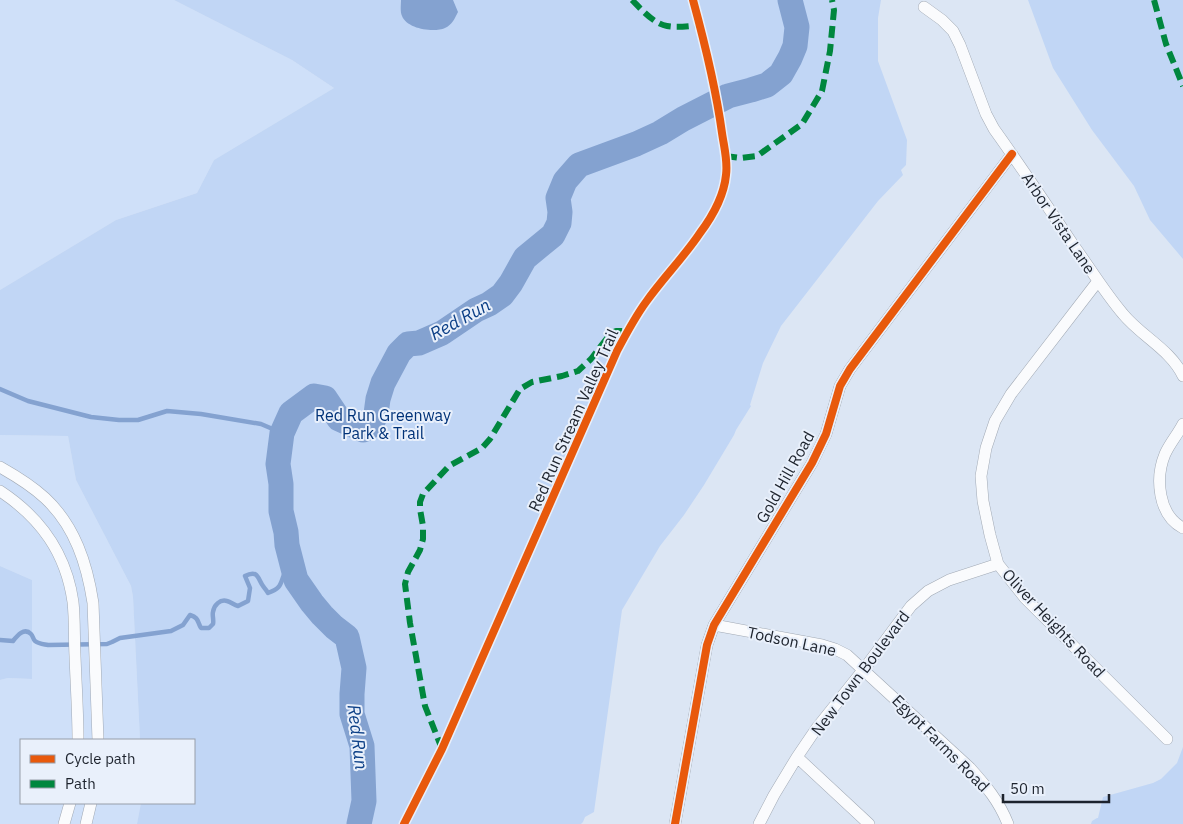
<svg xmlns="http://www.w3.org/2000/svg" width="1183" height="824" font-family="'IBM Plex Sans',sans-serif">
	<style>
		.built { fill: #cfe0f9 }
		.green { fill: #c1d6f5 }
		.water { fill: #84a2d0 }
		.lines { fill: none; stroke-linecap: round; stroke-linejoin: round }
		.stream { stroke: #84a2d0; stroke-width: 4.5 }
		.river { stroke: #84a2d0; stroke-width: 25 }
		.street-casing { stroke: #a1a9b4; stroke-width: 12 }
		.street { stroke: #fafbfd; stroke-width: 11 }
		.quiet { stroke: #00873e; stroke-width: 6; stroke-dasharray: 12 6; stroke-linecap: butt }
		.cycleway-casing { stroke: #e9f0fb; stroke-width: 11 }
		.cycleway { stroke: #e8590c; stroke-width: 8 }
		.labels { text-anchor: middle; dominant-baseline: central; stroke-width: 4; stroke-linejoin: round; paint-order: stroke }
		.street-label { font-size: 16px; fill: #1d232d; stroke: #e9f0fb }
		.park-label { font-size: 16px; fill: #003278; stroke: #e9f0fb }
		.water-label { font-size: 18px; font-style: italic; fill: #0d4087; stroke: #e9f0fb }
	</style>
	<rect width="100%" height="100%" fill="#dce6f4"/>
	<path class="built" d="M0,0h174l118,60 42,28 -120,72 -17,33 -81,27 -116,70z
		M0,435l68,1 8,44 55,106 2,11 7,143h-119v63h120l-4,21h-137v-144l8,-2 24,1v-99l-32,-14z"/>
	<path class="green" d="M174,0h227l1,16 48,-16h431l-3,18v43l29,79 -1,25 -5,5 2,5 -25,26 -97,125 -18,37 -13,42 1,1 -15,24 -2,5 -30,50 -20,30 -24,31 -38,64 -28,202 -9,5 -2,5 -2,2h-444l4,-21h53v-63h-54l-7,-143 -2,-11 -55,-106 -8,-44 -68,-1v-145l116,-70 81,-27 17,-33 120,-72 -42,-28z
		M1028,0h155v259l-33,-39 -16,-34 -42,-56 -39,-62z
		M0,566l32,14v99l-24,-1 -8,2z
		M1183,747v77h-92l1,-3 5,-3h1l5,-21 50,-14 8,-4 16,-16z"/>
	<path class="water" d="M401,0h52l5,12c-3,6 -6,13 -13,16 -11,5 -38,1 -43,-12 -2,-4 -1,-12 -1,-16z"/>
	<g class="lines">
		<path class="stream" d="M0,389l28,12 63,16 28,3h19l29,-9 34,3 60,10 21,9
			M0,640l13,1c4,-5 11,-14 18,-7 2,2 2,5 4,7 4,3 8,3 13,4l59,-1 5,-2 8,-4 51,-7 12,-6 7,-10c9,3 7,6 11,13h8l4,-4c1,-4 -1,-9 0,-12 1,-7 7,-13 14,-11 4,1 7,4 11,5l10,-5 2,-13 -5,-12c13,-7 13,3 18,10 2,3 4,5 5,7 14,-5 12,-9 17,-21l9,-2"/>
		<path class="river" d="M359,824l5,-23 -2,-55 -10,-32v-20l2,-26 -7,-31 -13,-10 -12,-12 -10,-12 -16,-23 -9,-35 -1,-13 -5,-21v-27l-3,-20 4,-31 9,-20 23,-17 11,2 14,21 24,11 8,-4 5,-12 2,-15 5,-16 16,-30 9,-9 11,-1 23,-10 34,-23 13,-6 13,-9 9,-12 14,-25 28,-23 6,-12 1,-11 -2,-14 7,-17 14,-16 57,-21 24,-11 23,-14 45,-23 23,-6 16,-5 14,-11 9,-16 5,-12 2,-19 -7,-27"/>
		<g class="street-casing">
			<path id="street" d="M924,7l18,13 11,11 7,14 26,69 8,15c28,39 54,78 80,117 16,22 31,47 49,68 18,22 48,36 60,62
				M1098,281l-87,113 -16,27 -9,27 -5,28 2,25 7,34 8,29 27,34 142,141
				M1183,424c-5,10 -13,19 -18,30 -10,24 -7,61 18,74
				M0,467c16,9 32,19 45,31 30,28 42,66 48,105l5,137
				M0,491c41,27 66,62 73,111 2,18 1,36 2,54 1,28 3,56 3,84
				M714,625l108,20 13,4 12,6 123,113c16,18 29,33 38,56
				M797,757l72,67
				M64,824l6,-21
				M86,824l5,-21
				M675,824l32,-179 7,-20 98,-162 14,-29 14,-48 10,-17 162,-215
				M759,824l15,-29 23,-38 19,-28 48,-60 47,-63 17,-15 21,-11 49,-16"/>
		</g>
		<use href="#street" class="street"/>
		<path class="quiet" d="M632,0c9,9 22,24 35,26 11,2 22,0 33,-1
			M1154,0l12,44 17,42
			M725,156l16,2 16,-2 45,-32 20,-33 8,-40 4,-41 -2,-10
			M442,749l-17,-43 -15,-83 -5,-39 3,-12 12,-22 3,-11v-13l-3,-17v-7l3,-8 26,-28 33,-18 8,-9 30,-50 12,-7 30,-6 16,-5 13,-12 20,-26 5,-2h11"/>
		<g class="cycleway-casing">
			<path id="cycleway" d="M404,824l38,-75 175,-398c9,-17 18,-34 29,-49 17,-24 38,-45 54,-69 12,-16 24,-38 26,-58 2,-14 -2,-28 -4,-42 -6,-44 -17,-89 -29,-133
				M675,824l32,-179 7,-20 98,-162 14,-29 14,-48 10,-17 162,-215"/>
		</g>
		<use href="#cycleway" class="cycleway"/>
	</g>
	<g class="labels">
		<g class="street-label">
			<text transform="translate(1059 223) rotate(56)">Arbor Vista Lane</text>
			<text transform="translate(573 420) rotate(-66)">Red Run Stream Valley Trail</text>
			<text transform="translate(785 477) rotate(-61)">Gold Hill Road</text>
			<text transform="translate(1054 623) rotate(47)">Oliver Heights Road</text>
			<text transform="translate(792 641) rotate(12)">Todson Lane</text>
			<text transform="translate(860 673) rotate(-53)">New Town Boulevard</text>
			<text transform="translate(941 743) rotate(45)">Egypt Farms Road</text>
		</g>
		<g class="park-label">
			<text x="383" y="415">Red Run Greenway<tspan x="383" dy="18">Park &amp; Trail</tspan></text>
		</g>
		<g class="water-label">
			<text transform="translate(460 319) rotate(-29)">Red Run</text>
			<text transform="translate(358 737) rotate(83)">Red Run</text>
		</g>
	</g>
	<rect x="20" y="739" width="175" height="65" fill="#e9f0fb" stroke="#979ea9"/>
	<rect x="30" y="755" width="25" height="8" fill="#e8590c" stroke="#979ea9"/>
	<text x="65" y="764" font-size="15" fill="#1d232d">Cycle path</text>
	<rect x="30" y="780" width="25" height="8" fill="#00873e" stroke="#979ea9"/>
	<text x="65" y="789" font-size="15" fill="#1d232d">Path</text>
	<path d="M1003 794v8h106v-8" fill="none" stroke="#1d232d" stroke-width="2.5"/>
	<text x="1010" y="794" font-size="15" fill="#1d232d" stroke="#e9f0fb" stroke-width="4" paint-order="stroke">50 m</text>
</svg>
